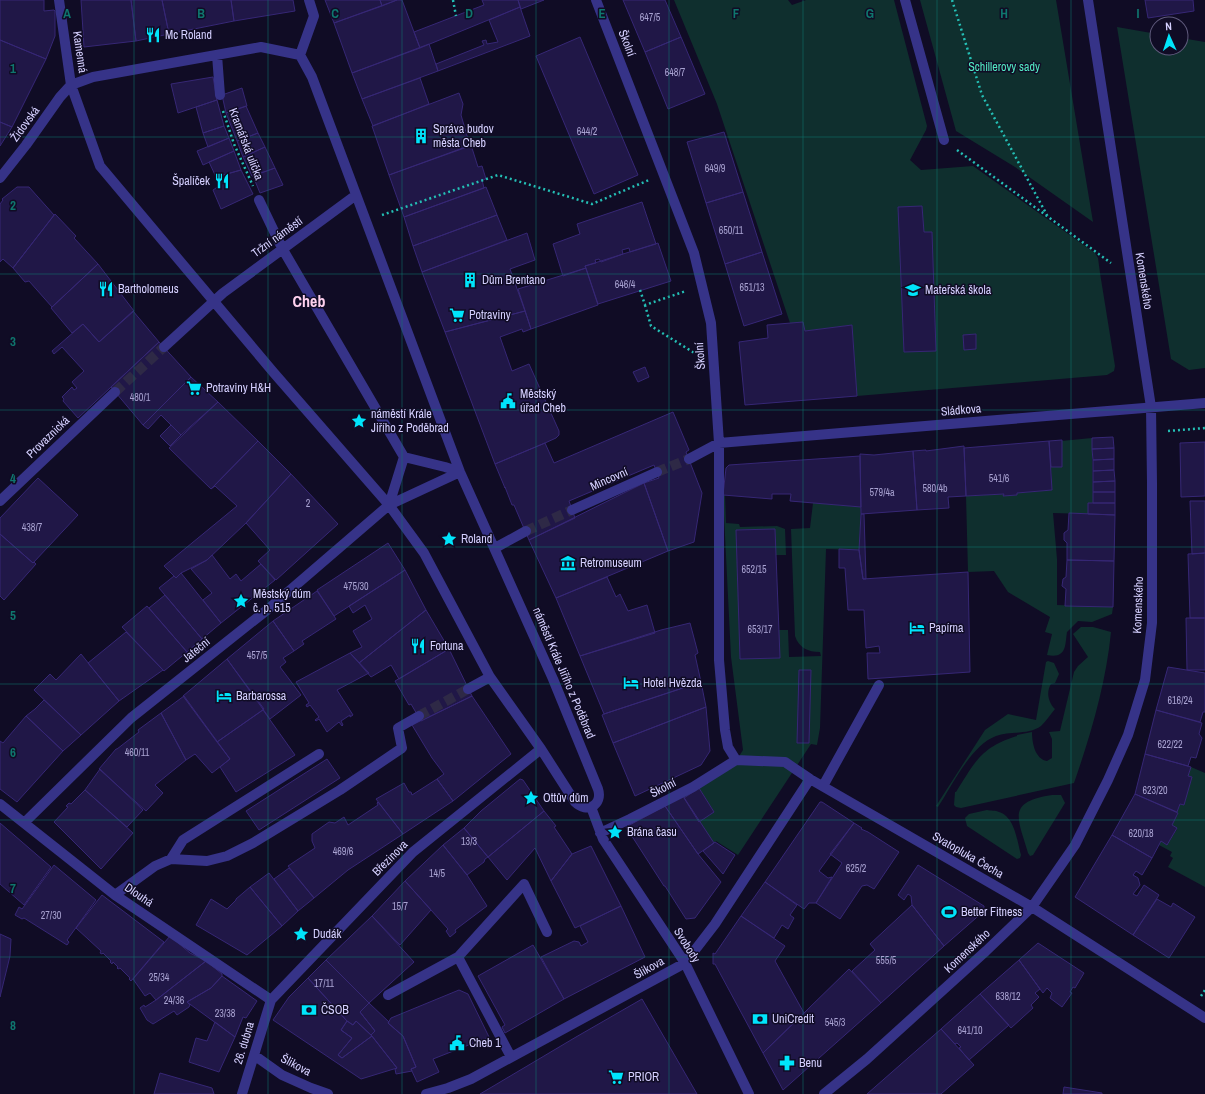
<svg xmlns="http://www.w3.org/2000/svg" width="1205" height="1094" font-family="'Archivo Narrow',sans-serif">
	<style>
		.green { fill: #0f2f2e }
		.building { fill: #201747; stroke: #362775 }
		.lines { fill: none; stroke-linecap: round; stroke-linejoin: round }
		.minor-tunnel { stroke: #2e2946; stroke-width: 10; stroke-dasharray: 10 5; stroke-linecap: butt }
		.path { stroke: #24bfb5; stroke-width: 2.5; stroke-dasharray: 2 3; stroke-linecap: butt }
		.minor { stroke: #363388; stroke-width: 10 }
		.grid { fill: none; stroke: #0f766e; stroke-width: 1; stroke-opacity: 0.55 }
		.labels { text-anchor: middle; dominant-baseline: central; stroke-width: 3; stroke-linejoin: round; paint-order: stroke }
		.number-label { font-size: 10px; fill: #a8a2d1 }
		.poi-label { font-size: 12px; fill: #d5d0ff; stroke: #100c25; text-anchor: start }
		.street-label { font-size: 12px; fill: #d5d0ff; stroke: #100c25 }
		.park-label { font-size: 12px; fill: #52e9c3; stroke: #100c25 }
		.district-label { font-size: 16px; font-weight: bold; fill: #ffd2ef; stroke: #100c25 }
		.grid-label { font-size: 13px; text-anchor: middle; font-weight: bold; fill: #0f766e; stroke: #100c25; stroke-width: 3; stroke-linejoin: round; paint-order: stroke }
	</style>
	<rect width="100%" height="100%" fill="#100c25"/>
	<path class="green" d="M674,0h114l4,5 14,-5h88l33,126 -1,4 -16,30 11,10 52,-4 122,87 3,5 2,15 15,93 -1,5 -7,4 -250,21 -5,-71 -47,6 -15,-8 -73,-219z
		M920,0h136l37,222 -78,-55 -59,-36z
		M1117,27l40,7v14h24v-10l24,4v326l-16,2 -18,-11z
		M1092,438l1,65h-5v11l-35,-1 4,46v46l56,2 -1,7 -20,8 -14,-1 -11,11c-2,13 0,27 -20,23l5,-21 -7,-2 5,-15 -42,-25 -14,-21 -26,1 -2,-76 38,-2v2l13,-1v-2l35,-3 -1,-23 11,-1 -1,-25z
		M723,495h2l1,28 13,1 1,3 37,-1 8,3 1,26h-10l-1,-26 -39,1 4,129 40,-1 -1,-28h9l1,27 32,-1 -1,-4c-12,0 -21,-4 -25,-16l-4,-107 19,-1 3,-25 48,4 -2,43 -33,-1 -6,179 -3,17 -6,-1 -73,111 -22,-14 -2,2 -15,-21 15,-10 -15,-24 -15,10 -1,-2 53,-35 7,-11 -12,-93z
		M1081,627h12l18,5c-5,51 -20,102 -37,151l-113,25 -5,-1 -2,-2 1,-13h1c19,-30 25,-45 61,-56v-1l15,-3c0,11 3,27 15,29l5,-3v-19l-3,-7 11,-1 14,-59 4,-6 10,-9 -15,-23z
		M1048,661l6,2 5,11 -4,9 -4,1c-5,8 -3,18 4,25 -4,5 -9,12 -14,17 -12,9 -31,5 -45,10 -25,9 -44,50 -58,71l-2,-1 49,-76 23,-16 28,6 10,-58z
		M1191,767l14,6v114l-37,-20 5,-9 -3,-2 2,-4 -13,-7 2,-4 6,4 10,-16 -5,-4 6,-11 -1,-2 3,-7h4l8,-28 -4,-1z
		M1052,795h9l4,8 -32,52 -3,1 -2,-3c-10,-35 -22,-51 24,-58z
		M987,810c3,1 9,0 12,2 16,5 18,29 22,43l-1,3 -3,1 -50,-33 -2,-8 4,-4z"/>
	<path class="building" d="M0,0h44v11l10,-1 1,1v25l-9,23 -46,-19z
		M81,0h50l5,41 -52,6z
		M131,0h31l7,34 -33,7z
		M162,0h69l3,21 -65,13z
		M231,0h62l2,11 -61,10z
		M325,0h55l2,6 -48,17z
		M380,0h17l-15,6z
		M397,0h5l18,48 -68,25 -18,-50z
		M482,0h36l2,7 -100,41 -6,-16 70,-27z
		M518,0h26l-23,9z
		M623,0h42l16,37 -36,15z
		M1145,0h48l1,11 -46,7z
		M520,7l10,29 -92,35 -2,-7 48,-19 -2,-4 4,-1 1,4 11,-2 -9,-22z
		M580,37l58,138 -44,19 -58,-138z
		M681,37l24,57 -37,15 -23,-57z
		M0,40l46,19 -34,68 -12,-5z
		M429,44l9,27 -76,28 -10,-26z
		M213,77l4,23 -39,13 -7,-29z
		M420,78l9,26 -56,22 -11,-27z
		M242,88l5,18 -21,7 -4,-18z
		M459,93l4,11 -2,11 9,31 -81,29 -17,-49z
		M217,100l7,26 -21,7 -7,-26z
		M246,106l12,27 -21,8 -11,-28z
		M0,122l12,5 -12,19z
		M224,126l5,12 -21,9 -5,-14z
		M724,132l19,60 -37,11 -19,-61z
		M258,133l7,14 -22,10 -6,-16z
		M229,138l5,13 -31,14 -6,-14z
		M471,145l7,22 4,-1 4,13 -4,1 2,8 -80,29 -15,-42z
		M265,147l10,21 -23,8 -9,-19z
		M234,151l7,19 -25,7 -7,-15z
		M275,168l8,17 -23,8 -7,-17z
		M241,170l12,24 -32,15 -8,-19 6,-4 -3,-9z
		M17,187h12l25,28 -41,53 -10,-9 -3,3v-58l3,-4 -1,-1z
		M486,187l11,28 -84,31 -9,-29z
		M743,192l19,60 -37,12 -19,-61z
		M642,202l14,42 -26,8 -1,-4 -7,2 1,4 -22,8 -2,-3 -4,1 1,3 -11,3 1,2 -23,8 -10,-32 27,-10 -3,-10z
		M922,206l2,26h8l4,119 -32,1 -6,-145z
		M55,214l21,22 -2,2 24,26 -46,43 -23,-26 -4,1 -12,-14z
		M497,215l10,25 -85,32 -9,-26z
		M527,233l8,27 -25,9 15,42 -80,21 -23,-60z
		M658,243l13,38 -73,23 -13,-38z
		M762,252l20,62 -38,12 -19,-62z
		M98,264l36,47 -35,31 -16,-18 -11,9 -21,-25z
		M586,268l12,37 -67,24 -13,-40z
		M133,311l26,31 -81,76 -15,-17 1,-2 -2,-2 10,-10 2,3 3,-2 -5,-6 12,-11 -22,-24 -8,7 -2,-3 31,-27 16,18z
		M525,311l6,18 -8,3 -1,-3 -22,8 12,34 17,-7 30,67v4l-3,3 -11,5 -50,21 -50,-132z
		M803,322l2,9 47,-6 5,71 -112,9 -6,-63 29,-4 -1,-13z
		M976,334v15l-12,1 -1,-15z
		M159,342l32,35 -48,48 -32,-38z
		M645,367l4,10 -11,5 -5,-10z
		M191,377l27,25 -37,33 -20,-20 -13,14 -5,-4z
		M218,402l40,39 -47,48 -42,-41z
		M673,412l16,38 -3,2 16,41 -8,49 -26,9 -24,-68 15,-5 -5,-13 -85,36 6,17 -46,22 -15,-35h-2l-7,-18v1l-10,-24 50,-21 9,20z
		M171,425l10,10 -11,11 -10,-10z
		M1113,437l1,11 -22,1v-11z
		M1062,440v27h-11l-2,-26z
		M258,441l33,33 -45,49 -39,37 -26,13 -5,5 -12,-12 73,-60 -22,-20 -4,3z
		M1049,441l3,49 -35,3v2l-14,1 1,-2 -38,2 -2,-48z
		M1205,442v54l-24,1 -1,-54z
		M964,446l2,50 -18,1 1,11 -32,2 -4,-59 13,-1v1z
		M1114,448v11l-21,1 -1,-11z
		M913,451l4,59 -56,4 -1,-60 14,1z
		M860,456l1,51 -71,-6 1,-7h-19v5l-49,-4 3,-27 3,-3z
		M1114,459v11l-21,1v-11z
		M1114,470l1,11 -22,1v-11z
		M291,474l47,50 -62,56 -18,-19 12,-11 -24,-27z
		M38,478l40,37 -45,48 -33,-29v-16z
		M1115,481v11h-22v-10z
		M644,483l24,68 -112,47 -27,-58z
		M1093,492h22v11h-22z
		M1190,501h15v52l-13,1z
		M1088,503h27v12l-27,-1z
		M1069,513l46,2 -1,46 -47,-1v-17l-3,-3v-7l4,-3z
		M861,514h3l2,65h-3l-4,-29z
		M775,529l5,129 -40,1 -4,-129z
		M0,534l33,29 1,-1 2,2 -32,36 -4,-4z
		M388,543l17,27 -71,46 -17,-26z
		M839,549l20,1 4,29 105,-7 2,100 -102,7 -1,-26h13l-1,-7 -13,2 -2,-38h-16l-3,-42h-6z
		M1205,553v65h-15l-2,-64z
		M212,555l18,24 6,-5 5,7 20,-17 14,16 -54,43 -18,-23 9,-7 -21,-24 16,-9z
		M1067,560l47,1 -1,46 -48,-1 1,-17 -4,-3 1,-7 3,-2z
		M405,570l21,40 -67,53 -9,-10 12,-6 -9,-16 19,-12 -7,-14 -12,8 -4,-7z
		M181,573l40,50 -19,16 -43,-51 15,-12 2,2z
		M607,577l9,20 4,-3 8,17 19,-6 8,28 -75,23 -24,-58z
		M317,591l19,28 -34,22 2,3 -10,7 -21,-30z
		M165,595l37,44 -15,13 -38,-44z
		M147,606l40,46 -23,19 -42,-44z
		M426,610l23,39 -50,30 -8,-14 -20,12 -12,-14z
		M1186,618h19v52h-18z
		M273,621l21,30 -11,7 3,4 -6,5 21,28 -31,24 -43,-60z
		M690,623l8,30 -3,2 6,27 -97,32 -24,-58 81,-26z
		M126,632l37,38 -44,31 -31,-38z
		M449,649l23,47 -51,25 -10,-17 -2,1 -14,-24z
		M350,653l19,20 -32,17 16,25 -3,2v-2l-9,6 2,4 -1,1 -3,-4 -12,10 -8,-13 -3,2 -1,-1 4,-3 -9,-12 -3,2 -1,-2 3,-2 -13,-21z
		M81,654l38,47 -38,34 -47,-45 16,-16 6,6z
		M227,659l37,50 -47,33 -34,-46z
		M1168,667l37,6v39h-2l-3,10 -44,-12z
		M799,670h12l-2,73h-12z
		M701,682l5,25 -93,36 -11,-28 2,-1z
		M184,696l46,63 -18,14 -17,-19 -9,6 -25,-47z
		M472,696l39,58 -58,47 -16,-22 7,-5 -12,-16 -20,-33z
		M44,700l37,35 -18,16 -37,-35 9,-7z
		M706,707l4,44 -9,14 -66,31 -22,-53z
		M263,710l32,45 -59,37 -16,-25 10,-8 -13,-17z
		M1156,710l46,13 -3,11 3,4 -6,20 -5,-1 -3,9 -43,-12z
		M161,713l25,47 -31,25 8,8 -17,18 -47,-42 17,-20h1l22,-17 -1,-2z
		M26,716l37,35 -46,51 -17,-13v-48l3,2z
		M1145,754l46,13 -3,9 4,1 -8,28 -4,-1 -3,8 -42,-18z
		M327,759l13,19 -81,52 -13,-19z
		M100,769l43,41 -16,17 -42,-37z
		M437,779l16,22 -50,33 -27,-35 28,-16 5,9h2l1,3z
		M520,779l3,1 21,31 -56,46 -24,-29 17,-17z
		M699,788l15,24 -15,10 -15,-24z
		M85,790l48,43 -32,36 -47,-47 14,-15 -2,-1 3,-3 2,1z
		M1135,794l43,19 -6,12 5,3 -10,17 -6,-4 -9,17 -40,-23z
		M683,796l31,47 -16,11 -33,-48z
		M378,802l25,32 -55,36 -34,28 -26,-32 27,-18 -3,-7v-7l17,-12 6,1 9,-6 4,8 30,-20 -1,-2z
		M820,802h2l32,21 -35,48 9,7 4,-1 -16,26h-7l-5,6 -39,-27z
		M665,806l33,48 23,28 -26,36 -9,1 -21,-33h-1l-38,-59z
		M544,811l12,15 -2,1 18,27 -21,27 -16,-33 -28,32 -19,-23z
		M0,823l51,44 -27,38 -24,-21z
		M854,823l8,5 -1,1 7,3 31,20 -25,37 -7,-4 -5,1 -22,33 -24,-16 26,-40 -12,-9z
		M464,828l24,29 -3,2 -1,3 -17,13 -24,-30z
		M1112,835l40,23 -10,17 -6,-4 -3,4 5,3 2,7 -7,9 4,2 7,-11 15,10 -26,40 -58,-38z
		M715,842l20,13 -12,19 -20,-23z
		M443,845l24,30 20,31 -32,24 1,2 -6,5 -4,-6 2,-2 -43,-48z
		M591,846l30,60 -46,22 -24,-47 21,-27z
		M54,865l42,35 -29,40 2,2 -2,3 -43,-27 -2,1 -7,-4 4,-8 3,2 3,-4z
		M918,865l66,41v5l-40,35 -32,-41 -1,-9 -3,-2 -4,6 -6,-5z
		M289,868l25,30 -16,13 -24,-32z
		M269,873l29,38 -16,15 -32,-39z
		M405,881l26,29 -31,35 -28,-29z
		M765,882l32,23 -7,10 4,3 -6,11 -6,-4 -8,13 -33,-22z
		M250,887l32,39 -35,29 -51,-30 15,-26 16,10 9,-9v-1z
		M102,895l62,47 -33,39 -2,-2 1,-1 -10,-10 -2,1 -1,-1 1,-1 -5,-5 -1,2 -2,-2 1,-1 -8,-8 -1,1 -2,-1 1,-2 -25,-23z
		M1157,899l14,8 2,-4 22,14 -26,41 -36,-23z
		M912,905l32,41 -63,57 -29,-32 23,-21 -5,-6z
		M621,906l24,51 -81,42 -23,-42 33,-16 5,1 2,4 7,-4 -8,-16z
		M372,916l42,46 -45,41 -43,-43z
		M741,916l44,30 -10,15 29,52 -41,40 -48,-89h-2v-11l2,1z
		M0,934l11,5 -1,17 -10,41z
		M170,936l20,17 16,8 -50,39 -6,-7 -5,3 -12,-17z
		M1038,943l46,30 -9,15 -2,-1 -3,5 2,1 -10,14 -12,-9 2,-5 -5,-5 -4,5 -3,-4 -21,-29z
		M533,945l31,54 -59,34 -3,-6 3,-2 -27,-49z
		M326,960l43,43 -9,9 15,19 -4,4 -15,-14 -3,4 -6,-4 -39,-43z
		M1019,960l21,29 -5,4 4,4 -8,8 2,3 -22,20 -31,-34z
		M206,961l16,13v2l-11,12 -24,14 3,3 -1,2 -12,8 -3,-4 -21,13 -6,-4 -7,-12 4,-3 1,2 11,-7z
		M849,969l32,34 -98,87 -20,-37z
		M222,976l35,25 -11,17 -3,-1 -8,20 -48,-35 24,-14z
		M308,978l39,43 -6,9 11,8 -14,17 4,3 30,-22 25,32 -36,11 -88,-59 16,-23z
		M459,990l9,4 21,43 -56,22 6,13 -22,10 -6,-13 5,-2 -13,-31 -15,-13 3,-5z
		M980,994l29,31 -40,35 -10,-12 2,-1 -4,-4 -2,1 -14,-15z
		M642,999l55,95h-217l96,-57z
		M369,1003l20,19 -1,1 15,13 13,31 -5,2 1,2 -16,3 -1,-5 2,-1 -26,-33 4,-4 -15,-19z
		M347,1021l6,4 3,-4 16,15 -30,22 -4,-3 14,-17 -11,-8z
		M215,1022l20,15 -16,35 -30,-10 7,-24 11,3z
		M941,1029l33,36 -33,29h-74z
		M160,1073l52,15 2,6h-60z
		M1064,1087l38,6v1h-39z"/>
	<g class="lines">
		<path class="minor-tunnel" d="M115,392l49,-45
			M657,472l32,-13
			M526,531l46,-21
			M419,716l49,-27"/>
		<path class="path" d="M453,0l3,16
			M952,0l30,95 66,122
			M223,111l11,33 19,42
			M957,150l154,113
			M382,215l116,-40 94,29 57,-24
			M640,290l5,15 41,-14
			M645,305l6,21 45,28
			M1168,431l37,-3
			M1201,996l4,-6"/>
		<path class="minor" d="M59,0l12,85 29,81 174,207 115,132 35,48 66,124 51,72 34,53c12,12 28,3 23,-13l-45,-110 -93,-207 -148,-395 -12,-22
			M596,0l98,253 17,70 8,120v217l6,70 3,17 8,13 49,2 25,17 222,128 173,111
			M905,0l39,140
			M217,55l3,40
			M300,55l14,-39 -5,-16
			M0,178l26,-33 34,-48 11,-12 22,-8 168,-30 39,8
			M259,200l23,48 122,209
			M164,347l59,-54 133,-98
			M689,459l30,-16 486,-40
			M0,501l115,-109
			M389,505l15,-48 41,10 15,5
			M572,510l85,-38
			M495,548l31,-17
			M468,689l22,-12
			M823,786l56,-101
			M0,804l115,91 156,105
			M591,807l12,32 82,124 64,131
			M25,822l106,-104 136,-108 122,-105 71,-33
			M600,833l30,-14 63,-32 43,-27
			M171,859l12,-19 136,-86
			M115,895l40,-29 16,-7 36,2 20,-5 26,-13 87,-53 62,-42 -4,-20 21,-12
			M458,957l66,-73 23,48
			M388,995l70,-38 53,100
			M254,1055l28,20 29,13 17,6
			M242,1094l29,-94 142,-148 128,-103
			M426,1094l22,-6 23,-9 214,-116 30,-39 95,-145
			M824,1094l43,-35 119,-108 46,-44 43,-62 33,-65 20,-45 17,-55 7,-57v-140l-1,-76 -63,-407"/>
	</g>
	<path class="grid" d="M134,0v1094M268,0v1094M402,0v1094M536,0v1094M669,0v1094M803,0v1094M937,0v1094M1071,0v1094M0,137h1205M0,274h1205M0,410h1205M0,547h1205M0,684h1205M0,820h1205M0,957h1205"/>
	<defs>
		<g id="restaurant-bare" transform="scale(1.2)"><path d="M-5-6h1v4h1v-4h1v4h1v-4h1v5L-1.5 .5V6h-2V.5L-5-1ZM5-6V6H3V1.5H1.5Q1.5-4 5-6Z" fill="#00e4fb" stroke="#100c25" stroke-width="2.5" paint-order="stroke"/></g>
		<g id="building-bare" transform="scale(1.2)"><path d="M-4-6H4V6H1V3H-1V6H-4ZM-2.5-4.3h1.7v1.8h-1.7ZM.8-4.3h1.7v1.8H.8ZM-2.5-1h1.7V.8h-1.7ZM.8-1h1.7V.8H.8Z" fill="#00e4fb" stroke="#100c25" stroke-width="2.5" paint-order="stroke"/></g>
		<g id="school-bare" transform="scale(1.2)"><path d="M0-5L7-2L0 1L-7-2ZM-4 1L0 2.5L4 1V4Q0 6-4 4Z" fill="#00e4fb" stroke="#100c25" stroke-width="2.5" paint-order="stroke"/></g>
		<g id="supermarket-bare" transform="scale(1.2)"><path d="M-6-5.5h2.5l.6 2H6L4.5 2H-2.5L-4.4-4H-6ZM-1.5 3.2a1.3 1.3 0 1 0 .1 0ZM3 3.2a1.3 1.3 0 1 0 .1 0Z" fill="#00e4fb" stroke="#100c25" stroke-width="2.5" paint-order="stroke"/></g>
		<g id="civic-bare" transform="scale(1.2)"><path d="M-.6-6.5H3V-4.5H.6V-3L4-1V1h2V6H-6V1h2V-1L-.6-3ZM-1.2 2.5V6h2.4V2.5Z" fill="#00e4fb" stroke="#100c25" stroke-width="2.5" paint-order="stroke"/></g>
		<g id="sight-bare" transform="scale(1.2)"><path d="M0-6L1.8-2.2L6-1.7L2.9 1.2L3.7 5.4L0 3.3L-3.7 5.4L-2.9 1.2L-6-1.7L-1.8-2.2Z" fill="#00e4fb" stroke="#100c25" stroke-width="2.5" paint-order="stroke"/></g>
		<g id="museum-bare" transform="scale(1.2)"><path d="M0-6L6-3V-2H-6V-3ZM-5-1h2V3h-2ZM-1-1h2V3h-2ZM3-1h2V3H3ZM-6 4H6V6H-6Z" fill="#00e4fb" stroke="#100c25" stroke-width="2.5" paint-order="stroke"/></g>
		<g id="hotel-bare" transform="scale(1.2)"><path d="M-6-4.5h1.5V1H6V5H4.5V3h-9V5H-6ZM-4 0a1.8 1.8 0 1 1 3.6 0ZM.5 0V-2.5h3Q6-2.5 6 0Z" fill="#00e4fb" stroke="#100c25" stroke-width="2.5" paint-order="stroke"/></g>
		<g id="stadium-bare" transform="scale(1.2)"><path d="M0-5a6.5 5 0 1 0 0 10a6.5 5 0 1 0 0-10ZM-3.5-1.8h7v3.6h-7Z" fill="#00e4fb" stroke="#100c25" stroke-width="2.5" paint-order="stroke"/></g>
		<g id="bank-bare" transform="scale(1.2)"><path d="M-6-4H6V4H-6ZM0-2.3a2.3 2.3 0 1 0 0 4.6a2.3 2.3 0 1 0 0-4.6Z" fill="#00e4fb" stroke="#100c25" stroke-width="2.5" paint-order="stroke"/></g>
		<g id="pharmacy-bare" transform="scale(1.2)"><path d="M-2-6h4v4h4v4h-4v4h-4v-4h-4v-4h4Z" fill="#00e4fb" stroke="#100c25" stroke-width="2.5" paint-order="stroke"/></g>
	</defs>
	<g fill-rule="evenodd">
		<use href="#restaurant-bare" x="153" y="35"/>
		<use href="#building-bare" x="421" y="136"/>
		<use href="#restaurant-bare" x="222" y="181"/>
		<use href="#building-bare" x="470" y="280"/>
		<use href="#restaurant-bare" x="106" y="289"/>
		<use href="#school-bare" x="913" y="290"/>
		<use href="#supermarket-bare" x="457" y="315"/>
		<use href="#supermarket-bare" x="194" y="388"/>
		<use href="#civic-bare" x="508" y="401"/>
		<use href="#sight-bare" x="359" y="421"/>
		<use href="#sight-bare" x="449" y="539"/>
		<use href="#museum-bare" x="568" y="563"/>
		<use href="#sight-bare" x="241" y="601"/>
		<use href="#hotel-bare" x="917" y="628"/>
		<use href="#restaurant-bare" x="418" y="646"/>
		<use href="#hotel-bare" x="631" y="683"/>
		<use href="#hotel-bare" x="224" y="696"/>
		<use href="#sight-bare" x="531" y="798"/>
		<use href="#sight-bare" x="615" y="832"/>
		<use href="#stadium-bare" x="949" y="912"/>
		<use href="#sight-bare" x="301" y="934"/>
		<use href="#bank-bare" x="309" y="1010"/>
		<use href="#bank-bare" x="760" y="1019"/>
		<use href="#civic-bare" x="457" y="1043"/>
		<use href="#pharmacy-bare" x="787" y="1063"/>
		<use href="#supermarket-bare" x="616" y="1077"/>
	</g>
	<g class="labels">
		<g class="number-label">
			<text x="650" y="17">647/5</text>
			<text x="675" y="72">648/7</text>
			<text x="587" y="131">644/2</text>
			<text x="715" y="168">649/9</text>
			<text x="731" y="230">650/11</text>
			<text x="625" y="284">646/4</text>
			<text x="752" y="287">651/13</text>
			<text x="140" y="397">480/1</text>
			<text x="999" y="478">541/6</text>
			<text x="935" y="488">580/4b</text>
			<text x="882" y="492">579/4a</text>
			<text x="308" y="503">2</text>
			<text x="32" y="527">438/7</text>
			<text x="754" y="569">652/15</text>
			<text x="356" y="586">475/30</text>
			<text x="760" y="629">653/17</text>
			<text x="257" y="655">457/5</text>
			<text x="1180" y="700">616/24</text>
			<text x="1170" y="744">622/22</text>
			<text x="137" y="752">460/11</text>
			<text x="1155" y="790">623/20</text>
			<text x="1141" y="833">620/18</text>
			<text x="469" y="841">13/3</text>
			<text x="343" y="851">469/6</text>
			<text x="856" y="868">625/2</text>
			<text x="437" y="873">14/5</text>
			<text x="400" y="906">15/7</text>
			<text x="51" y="915">27/30</text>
			<text x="886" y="960">555/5</text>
			<text x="159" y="977">25/34</text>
			<text x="324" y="983">17/11</text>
			<text x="1008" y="996">638/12</text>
			<text x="174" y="1000">24/36</text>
			<text x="225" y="1013">23/38</text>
			<text x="835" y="1022">545/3</text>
			<text x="970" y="1030">641/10</text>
		</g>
		<g class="poi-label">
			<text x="165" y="35">Mc Roland</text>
			<text x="433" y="129">Správa budov<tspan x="433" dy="14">města Cheb</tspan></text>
			<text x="210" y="181" text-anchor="end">Špalíček</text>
			<text x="482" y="280">Dům Brentano</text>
			<text x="118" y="289">Bartholomeus</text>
			<text x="925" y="290">Mateřská škola</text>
			<text x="469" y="315">Potraviny</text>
			<text x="206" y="388">Potraviny H&amp;H</text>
			<text x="520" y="394">Městský<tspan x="520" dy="14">úřad Cheb</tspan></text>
			<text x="371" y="414">náměstí Krále<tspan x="371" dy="14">Jiřího z Poděbrad</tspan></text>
			<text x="461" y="539">Roland</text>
			<text x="580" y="563">Retromuseum</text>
			<text x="253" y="594">Městský dúm<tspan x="253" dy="14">č. p. 515</tspan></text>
			<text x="929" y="628">Papírna</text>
			<text x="430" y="646">Fortuna</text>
			<text x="643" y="683">Hotel Hvězda</text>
			<text x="236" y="696">Barbarossa</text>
			<text x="543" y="798">Ottův dům</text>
			<text x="627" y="832">Brána času</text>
			<text x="961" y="912">Better Fitness</text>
			<text x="313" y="934">Dudák</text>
			<text x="321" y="1010">ČSOB</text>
			<text x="772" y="1019">UniCredit</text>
			<text x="469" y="1043">Cheb 1</text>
			<text x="799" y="1063">Benu</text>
			<text x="628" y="1077">PRIOR</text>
		</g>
		<g class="street-label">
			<text transform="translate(627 43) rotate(69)">Školní</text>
			<text transform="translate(80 52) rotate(82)">Kamenná</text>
			<text transform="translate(25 124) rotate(-54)">Židovská</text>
			<text transform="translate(246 144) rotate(69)">Kramářská ulička</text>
			<text transform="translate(277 237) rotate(-36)">Tržní náměstí</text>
			<text transform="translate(1144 281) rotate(81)">Komenského</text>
			<text transform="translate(700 356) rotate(-94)">Školní</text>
			<text transform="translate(961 410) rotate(-5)">Sládkova</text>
			<text transform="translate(48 437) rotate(-44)">Provaznická</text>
			<text transform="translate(609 479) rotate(-24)">Mincovní</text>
			<text transform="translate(1138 605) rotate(-88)">Komenského</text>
			<text transform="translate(196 650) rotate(-39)">Jateční</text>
			<text transform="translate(564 673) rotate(67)">náměstí Krále Jiřího z Poděbrad</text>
			<text transform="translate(663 788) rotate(-27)">Školní</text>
			<text transform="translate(968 855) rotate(30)">Svatopluka Čecha</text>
			<text transform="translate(390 858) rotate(-45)">Březinova</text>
			<text transform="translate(139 895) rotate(34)">Dlouhá</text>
			<text transform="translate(687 945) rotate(58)">Svobody</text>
			<text transform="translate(967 951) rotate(-43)">Komenského</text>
			<text transform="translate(649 968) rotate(-29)">Šlikova</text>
			<text transform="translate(244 1043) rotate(-73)">26. dubna</text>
			<text transform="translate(296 1065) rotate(28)">Šlikova</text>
		</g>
		<g class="park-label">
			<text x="1004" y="67">Schillerovy sady</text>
		</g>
		<g class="district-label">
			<text x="309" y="301">Cheb</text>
		</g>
	</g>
	<g class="grid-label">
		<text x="67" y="18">A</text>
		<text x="201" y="18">B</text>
		<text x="335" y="18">C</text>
		<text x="469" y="18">D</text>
		<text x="602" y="18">E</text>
		<text x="736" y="18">F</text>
		<text x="870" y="18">G</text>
		<text x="1004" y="18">H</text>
		<text x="1138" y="18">I</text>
		<text x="13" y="73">1</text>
		<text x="13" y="210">2</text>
		<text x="13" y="346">3</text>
		<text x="13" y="483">4</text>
		<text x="13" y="620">5</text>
		<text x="13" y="757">6</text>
		<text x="13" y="893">7</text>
		<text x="13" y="1030">8</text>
	</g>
	<g transform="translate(1169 36) rotate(357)"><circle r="19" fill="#100c25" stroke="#5f5a7c"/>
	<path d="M0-3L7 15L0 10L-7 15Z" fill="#00e4fb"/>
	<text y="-6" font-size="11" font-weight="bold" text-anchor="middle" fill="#d5d0ff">N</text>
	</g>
</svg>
